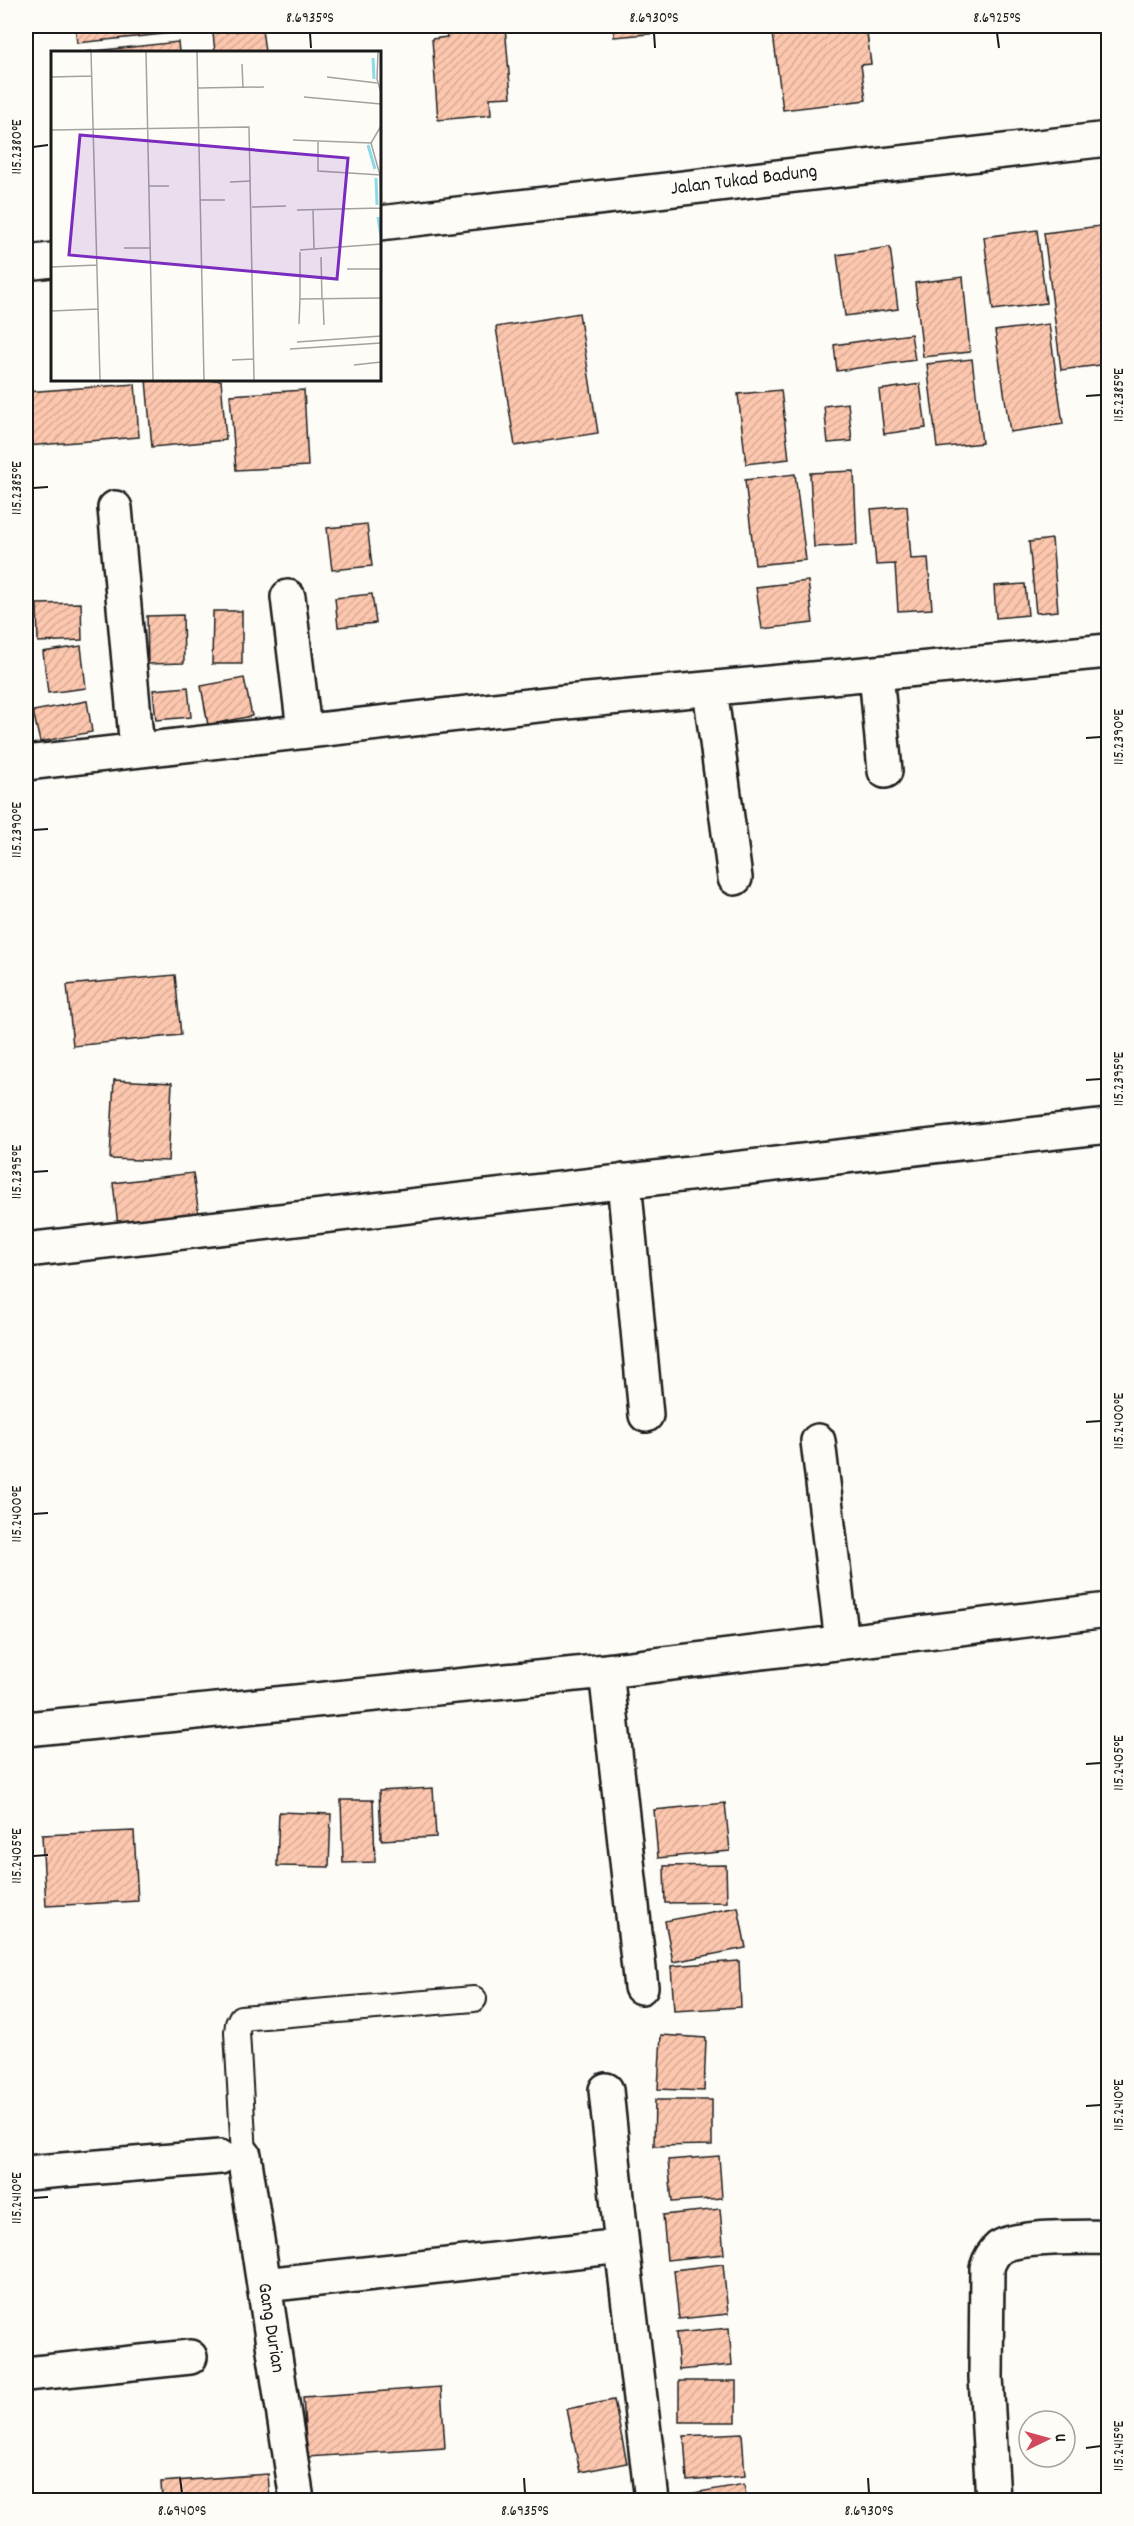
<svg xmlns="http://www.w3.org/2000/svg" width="1134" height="2526" font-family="Dekko,sans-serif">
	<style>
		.building { fill: url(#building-hatch); stroke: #1c1c1c; stroke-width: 1.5 }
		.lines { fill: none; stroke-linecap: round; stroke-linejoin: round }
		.lane-casing { stroke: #1c1c1c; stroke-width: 28 }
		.street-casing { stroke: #1c1c1c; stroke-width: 38 }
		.secondary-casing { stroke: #1c1c1c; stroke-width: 38 }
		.lane { stroke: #fdfcf7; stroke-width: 24 }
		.street { stroke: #fdfcf7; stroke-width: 33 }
		.secondary { stroke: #fdfcf7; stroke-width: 33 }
		.ticks { fill: none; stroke: #1c1c1c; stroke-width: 2 }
		.labels { text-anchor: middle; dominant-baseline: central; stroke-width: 4.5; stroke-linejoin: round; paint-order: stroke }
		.street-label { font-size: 20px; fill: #1c1c1c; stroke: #fdfcf7 }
		.inset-river { fill: none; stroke: #8bdae8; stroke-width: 3 }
		.inset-road { fill: none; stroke: #a3a29f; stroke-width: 1.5 }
		.view { fill: #7b2cbf; fill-opacity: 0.15; stroke: #7b2cbf; stroke-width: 3 }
		.inset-edge { fill: none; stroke: #1c1c1c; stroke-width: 3 }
		.neatline { fill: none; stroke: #1c1c1c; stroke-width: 2 }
		.ticks-label { font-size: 15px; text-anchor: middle; fill: #1c1c1c }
	</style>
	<defs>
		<pattern id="building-hatch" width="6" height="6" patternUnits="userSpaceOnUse" patternTransform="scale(1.5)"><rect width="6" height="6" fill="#fcc7ae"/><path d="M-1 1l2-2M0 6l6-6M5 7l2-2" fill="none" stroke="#d7aa95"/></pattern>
	</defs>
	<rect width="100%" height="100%" fill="#fdfcf7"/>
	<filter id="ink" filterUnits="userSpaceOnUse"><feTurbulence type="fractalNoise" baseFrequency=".0167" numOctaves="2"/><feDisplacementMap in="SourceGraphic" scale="12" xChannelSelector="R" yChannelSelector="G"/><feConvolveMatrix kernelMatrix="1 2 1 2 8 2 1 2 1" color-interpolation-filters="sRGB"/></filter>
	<g filter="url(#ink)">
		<path class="building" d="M75,26h98v7l-96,10z
			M446,26h59l6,71 -21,1 1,17 -53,5 -6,-81 15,-2z
			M511,26h33l-32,3z
			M613,26h45l1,7 -45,4z
			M772,26h94l5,38 -10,1 5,35 -83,10z
			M874,26h48l1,3 -48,4z
			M262,29l3,23h-50l-2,-19z
			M178,42l1,10h-94z
			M1100,226l8,71v67l-47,6 -17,-137z
			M1037,230l9,73 -53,7 -9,-73z
			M890,247l8,62 -53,7 -8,-61z
			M963,277l7,75 -47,5 -8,-74z
			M579,313l19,120 -83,13 -19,-119z
			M1049,324l14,100 -53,8 -15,-101z
			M911,334l4,26 -78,11 -3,-26z
			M972,359l10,84 -45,5 -10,-84z
			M146,380h75l5,60 -74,7z
			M135,384l4,53 -113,9v-54z
			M920,384l6,44 -42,6 -5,-44z
			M304,390l4,76 -72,4 -6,-75z
			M781,390l8,69 -43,5 -8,-70z
			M848,403l4,38 -24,2 -4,-37z
			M854,471l3,74 -43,2 -4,-74z
			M795,474l11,86 -51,5 -10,-85z
			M1105,490h3l-1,30z
			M907,506l4,53 17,-1 4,51 -34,2 -3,-47 -19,1 -5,-56z
			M367,524l5,42 -40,4 -5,-42z
			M1052,539l6,72 -22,2 -7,-71z
			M808,581l5,42 -51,6 -6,-42z
			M1025,584l3,31 -32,3 -2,-32z
			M372,594l4,29 -38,4 -3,-29z
			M81,603l1,37 -44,2 -1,-38z
			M213,611h29v53h-30z
			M183,615l1,48 -36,1 -1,-48z
			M81,646l5,42 -38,5 -5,-41z
			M244,678l8,38 -44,9 -7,-39z
			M188,687l3,30 -35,3 -3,-30z
			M87,701l5,31 -52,10 -7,-31z
			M175,975l6,60 -108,11 -6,-61z
			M114,1080l58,3 -4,78 -58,-2z
			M193,1173l6,42 -81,11 -5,-43z
			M433,1788l3,49 -55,3 -2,-49z
			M341,1800h32l2,62 -32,1z
			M725,1803l5,48 -72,7 -4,-48z
			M279,1812l52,2 -2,53 -52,-1z
			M134,1831l4,70 -92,5 -4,-71z
			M726,1865l1,37 -62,1 -1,-37z
			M738,1907l8,41 -73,14 -8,-41z
			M739,1961l2,46 -67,4 -3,-45z
			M661,2035l45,3 -2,53 -46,-2z
			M655,2100h57v45l-58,1z
			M719,2156l3,42 -50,4 -4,-42z
			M720,2209l4,45 -57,6 -4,-45z
			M723,2264l5,50 -49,5 -5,-49z
			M729,2328l3,37 -53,5 -3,-37z
			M679,2381h57v41h-57z
			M441,2387l4,61 -138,9 -4,-60z
			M614,2400l13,63 -47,9 -13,-63z
			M742,2433l3,43 -58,5 -3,-45z
			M268,2474l2,26h-108l-1,-18z
			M744,2484l3,16h-58l-1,-6z"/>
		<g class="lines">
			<g class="lane-casing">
				<path id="lane" d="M244,2155l-7,-123 1,-8 3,-6 233,-19"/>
			</g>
			<g class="street-casing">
				<path id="street" d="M115,508l22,241
					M288,597l16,133
					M876,673l9,98
					M710,689l25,189
					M26,763l530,-60 552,-52
					M624,1181l22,234
					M26,1250l1082,-124
					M818,1441l24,201
					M606,1671l35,316
					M26,1729l580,-58 502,-61
					M606,2090l16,156 30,254
					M244,2155l53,345
					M26,2173l194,-16
					M264,2285l358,-39
					M26,2374l164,-17
					M993,2500l-7,-123 1,-109c2,-7 5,-14 12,-20 18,-13 85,-10 109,-11"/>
			</g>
			<g class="secondary-casing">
				<path id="secondary" d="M380,223l728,-84
					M26,263l26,-3"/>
			</g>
			<use href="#lane" class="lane"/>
			<use href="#street" class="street"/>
			<use href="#secondary" class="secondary"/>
		</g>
	</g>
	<path class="ticks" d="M310,33l1,15M654,33l1,15M997,33l2,15M33,147l15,-2M1086,396l15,-1M33,488l15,-1M1086,738l15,-1M33,830l15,-1M1086,1080l15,-1M33,1172l15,-1M1086,1422l15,-1M33,1514l15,-1M1086,1764l15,-1M33,1856l15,-1M1086,2106l15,-1M33,2198l15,-1M1086,2448l15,-2M180,2478l2,15M524,2478l1,15M868,2478l1,15"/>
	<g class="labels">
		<g class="street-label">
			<text transform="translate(744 181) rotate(-7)">Jalan Tukad Badung</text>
			<text transform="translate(270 2328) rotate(81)">Gang Durian</text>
		</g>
	</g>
	<g transform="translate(51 51)">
		<rect width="330" height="330" fill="#fdfcf7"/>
		<path class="inset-river" d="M322,7l1,21M317,94l7,24M325,127l1,27M327,166l3,20"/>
		<path class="inset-road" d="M40,1l9,328M95,1l7,328M146,1l7,328M327,1l-1,27 4,14M191,13l1,24M0,26l41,-1M276,26l50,6M147,37l66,-1M253,46l77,7M330,75l-10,17 9,32 1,35M0,79l198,-3 5,253M242,89l78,3M267,91v29l63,4M179,131l21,-1M98,135h20M149,149h25M201,156l34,-1M246,159l84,-2M262,159l1,39M73,197h26M249,199l81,-6M249,201v47l81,-1M270,206l1,43M0,216l46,-2M296,218h34M272,249l1,25M0,260l47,-2M248,273l1,-25M246,291l84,-6M239,298l91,-6M181,309l22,-1M303,314l27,-3"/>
		<path class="view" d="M29,84l268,23 -11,121 -268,-24z"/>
		<rect width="330" height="330" class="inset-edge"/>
	</g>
	<rect width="1134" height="2526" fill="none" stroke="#fdfcf7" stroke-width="66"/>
	<g transform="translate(1047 2439) rotate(85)"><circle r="28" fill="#fdfcf7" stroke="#a3a29f" stroke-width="1.5"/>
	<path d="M0-4.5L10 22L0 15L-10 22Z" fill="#d1495b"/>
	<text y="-9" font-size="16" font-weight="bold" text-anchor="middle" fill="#1c1c1c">U</text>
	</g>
	<rect x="33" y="33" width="1068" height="2460" class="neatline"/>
	<g class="ticks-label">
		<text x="310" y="22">8.6935°S</text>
		<text x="654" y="22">8.6930°S</text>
		<text x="997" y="22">8.6925°S</text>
		<text transform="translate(16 147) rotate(-90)" y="5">115.2380°E</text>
		<text transform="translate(1118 395) rotate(-90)" y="5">115.2385°E</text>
		<text transform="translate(16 488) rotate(-90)" y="5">115.2385°E</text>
		<text transform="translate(1118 737) rotate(-90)" y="5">115.2390°E</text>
		<text transform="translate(16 830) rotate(-90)" y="5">115.2390°E</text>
		<text transform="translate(1118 1079) rotate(-90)" y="5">115.2395°E</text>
		<text transform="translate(16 1172) rotate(-90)" y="5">115.2395°E</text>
		<text transform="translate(1118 1421) rotate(-90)" y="5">115.2400°E</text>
		<text transform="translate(16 1514) rotate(-90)" y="5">115.2400°E</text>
		<text transform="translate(1118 1763) rotate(-90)" y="5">115.2405°E</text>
		<text transform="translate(16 1856) rotate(-90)" y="5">115.2405°E</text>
		<text transform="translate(1118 2105) rotate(-90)" y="5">115.2410°E</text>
		<text transform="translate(16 2198) rotate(-90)" y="5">115.2410°E</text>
		<text transform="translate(1118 2446) rotate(-90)" y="5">115.2415°E</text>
		<text x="182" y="2515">8.6940°S</text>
		<text x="525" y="2515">8.6935°S</text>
		<text x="869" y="2515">8.6930°S</text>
	</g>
</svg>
